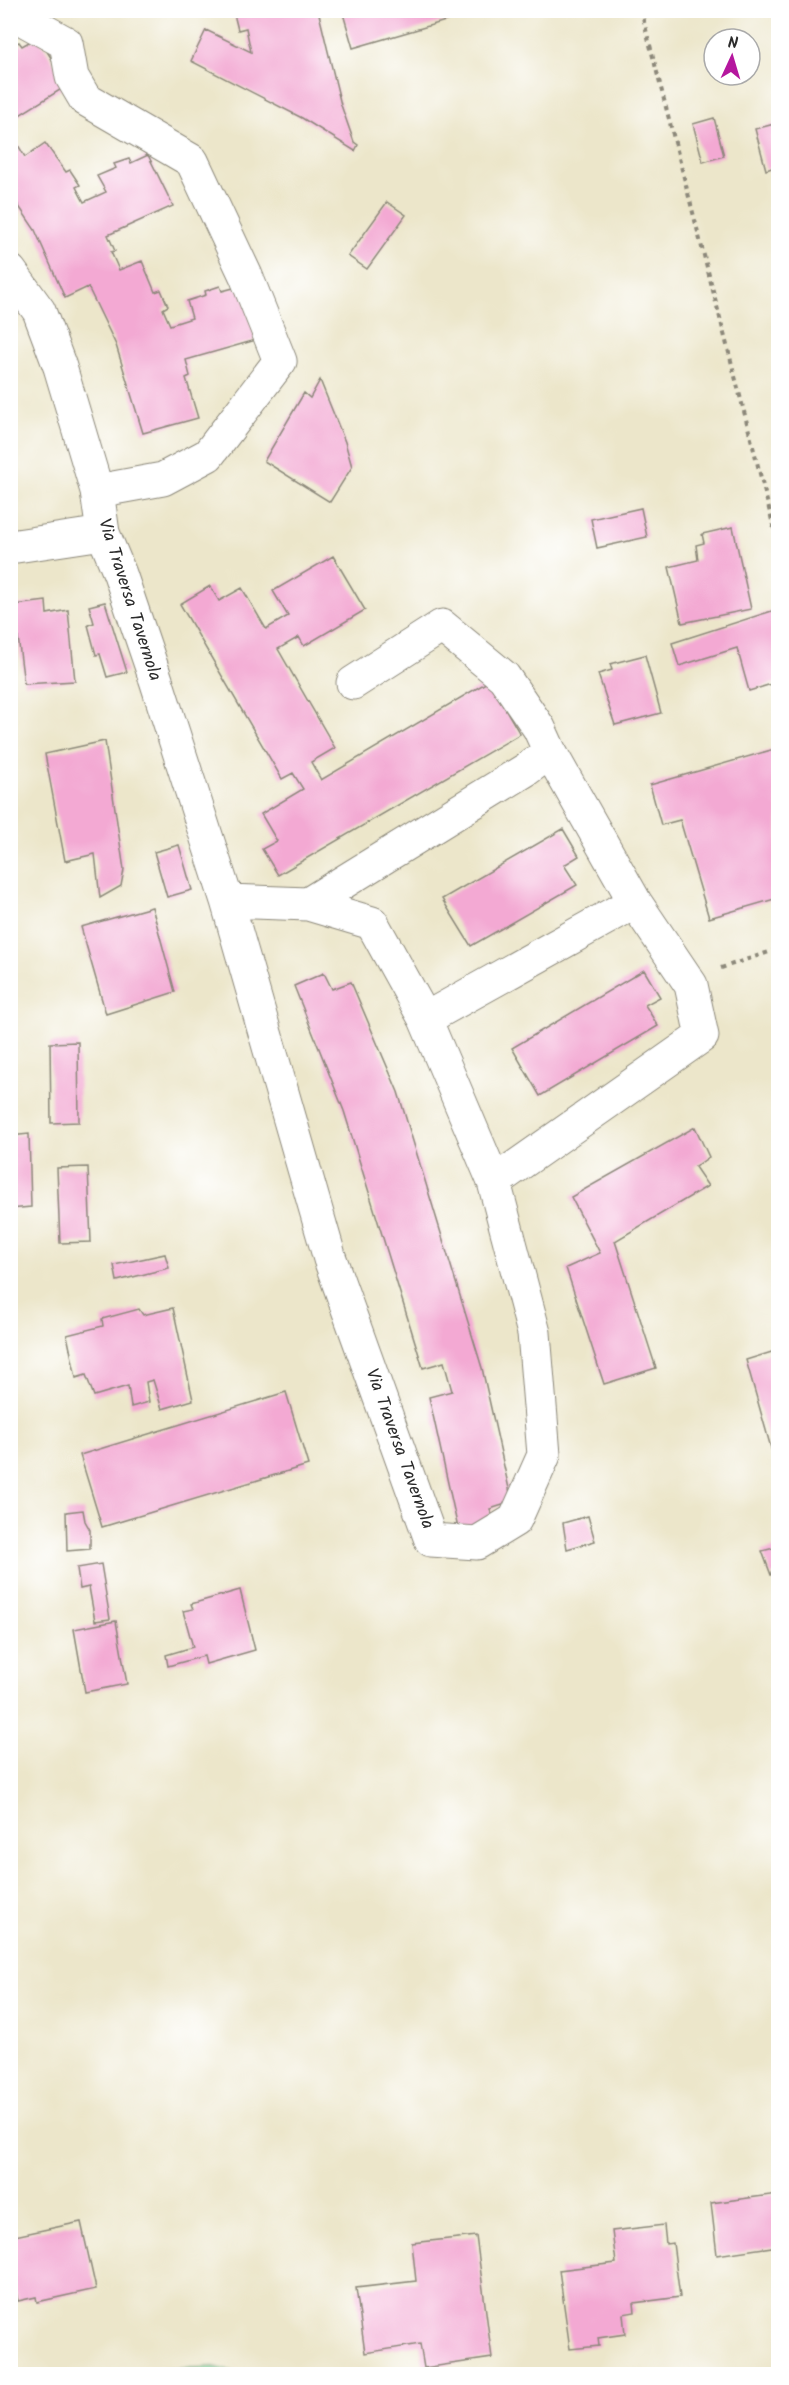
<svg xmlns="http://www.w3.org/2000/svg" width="789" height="2385" font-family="Kalam,sans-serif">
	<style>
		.green { fill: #8add9f; stroke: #5a8465; stroke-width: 1.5 }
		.building { fill: #f3a9d3 }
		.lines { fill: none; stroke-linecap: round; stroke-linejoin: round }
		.minor-casing { stroke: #8c887a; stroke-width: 35 }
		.path { stroke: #8c887a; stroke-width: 4; stroke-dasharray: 4.5 4.5; stroke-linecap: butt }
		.minor { stroke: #fff; stroke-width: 33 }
		.labels { text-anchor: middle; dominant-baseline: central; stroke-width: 5; stroke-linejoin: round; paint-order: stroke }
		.street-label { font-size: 18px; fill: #2b2b2b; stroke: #fff }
	</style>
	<rect width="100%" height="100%" fill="#fff"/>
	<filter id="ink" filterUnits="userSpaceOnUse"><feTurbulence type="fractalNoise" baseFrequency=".0167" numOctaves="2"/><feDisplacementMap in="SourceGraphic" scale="12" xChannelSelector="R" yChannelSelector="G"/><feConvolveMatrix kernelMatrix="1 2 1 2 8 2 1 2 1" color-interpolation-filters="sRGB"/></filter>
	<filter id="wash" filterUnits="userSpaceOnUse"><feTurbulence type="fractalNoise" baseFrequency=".008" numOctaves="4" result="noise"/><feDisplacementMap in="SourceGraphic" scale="24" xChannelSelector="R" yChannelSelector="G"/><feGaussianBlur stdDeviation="1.35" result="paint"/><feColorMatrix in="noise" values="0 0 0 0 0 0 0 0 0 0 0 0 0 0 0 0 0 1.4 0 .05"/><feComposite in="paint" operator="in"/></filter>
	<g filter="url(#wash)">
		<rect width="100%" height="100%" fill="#ece6ca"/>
		<path class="green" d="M214,2367l27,7h-110l-1,-3z"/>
		<g id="blocks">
			<path class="building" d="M233,10h85l23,95 13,37 4,3 -3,6 -53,-33 -111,-57 15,-31 45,22 -5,-24 -8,2z
				M342,10h138v1l-127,37z
				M38,37l30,48 -58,36v-75l9,-4 3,4z
				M714,118l10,38 -21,6 -10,-38z
				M10,123l8,15 -3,2 10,17 20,-14 21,29 4,-2 10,15 -4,2 8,15 22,-10 -9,-16 19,-8 -2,-4 15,-5 2,4 17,-8 25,51 -65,29 7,16 -4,1 8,18 23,-9 13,31 6,-2 7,16 -5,3 7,16 22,-7 -5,-17 19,-6 -1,-4 15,-5 2,5 19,-5 15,54 -70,20 4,16 -4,2 12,40 -55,15 -27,-88 -28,-58 -23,11 -30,-68 -25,-37z
				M778,123v43l-12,4 -11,-41z
				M387,202l19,13 -39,54 -19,-13z
				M320,380l25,62 7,25 -22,35 -66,-41 40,-68 6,5z
				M641,508l6,29 -50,11 -6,-29z
				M733,527l18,82 -69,14 -13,-56 29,-7 -2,-15 8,-2 -2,-9z
				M333,556l32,54 -61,36 -5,-9 -21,12 57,99 -24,14 10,18 168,-99 31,53 -242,141 -16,-26 15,-8 -16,-27 42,-25 -10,-16 -11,6 -102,-175 30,-18 9,15 23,-13 24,41 22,-13 -15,-25z
				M46,601l1,13 21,-4 7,71 -51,3 -10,-79z
				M105,602l22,70 -20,5 -7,-23 -4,1 -8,-30 6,-2 -5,-17z
				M778,609v73l-29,9 -12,-43 -58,18 -7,-23z
				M645,655l16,58 -46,12 -17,-51 14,-4 -2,-6z
				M105,741l19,129 -3,16 -21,12 -5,-44 -30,7 -20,-107z
				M778,748v150l-69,20 -29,-98 -19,5 -11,-40z
				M563,829l16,27 -15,9 13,20 -106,61 -29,-47z
				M179,845l13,45 -25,7 -13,-45z
				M152,907l23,85 -69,22 -25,-87z
				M644,970l16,27 -15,8 13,21 -118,70 -28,-48z
				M324,973l8,16 19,-7 47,110 84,276 30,134 -22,7 4,16 -35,8 -30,-136 23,-6 -8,-29 -21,6 -79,-257 -50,-125z
				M78,1042l1,80 -28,1 -1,-80z
				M695,1127l14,30 -14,10 13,19 -93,55 41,127 -52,16 -38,-116 34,-15 -29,-56z
				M29,1134l2,73 -21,2v-73z
				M88,1167l3,75 -31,1 -3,-75z
				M165,1254l4,14 -52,13 -3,-16z
				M173,1308l20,92 -31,9 -9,-29 -7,2 3,20 -18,5 -3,-21 -34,10 -8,-21 -10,3 -9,-43 36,-9 -1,-7 37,-10 4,6z
				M775,1351l3,11v91l-5,2 -27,-95z
				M286,1392l22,73 -206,62 -22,-72z
				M83,1510l2,11 5,9v19l-23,2 -1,-39z
				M588,1516l7,25 -28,8 -4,-26z
				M778,1547v26l-7,2 -9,-24z
				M101,1564l9,55 -15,2 -6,-34 -9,2 -3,-21z
				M240,1590l15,60 -49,14 -2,-8 -36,10 -2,-11 27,-8 -10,-36 10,-2 -2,-5z
				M116,1621l11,63 -42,8 -11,-63z
				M778,2194v52l-61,9 -6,-52z
				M81,2222l15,67 -59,13 -1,-5 -18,4 -8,-36v-28z
				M664,2225l2,19 7,-1 7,54 -46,6 1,9 -12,2 2,20 -27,4 1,8 -29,3 -11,-79 57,-7 -4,-32z
				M476,2236l16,122 -68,10 -4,-24 -55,9 -9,-65 60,-7 -4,-38z"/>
		</g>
	</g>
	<g filter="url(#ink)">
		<use href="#blocks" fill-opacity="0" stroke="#8c887a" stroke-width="1.5"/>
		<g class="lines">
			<g class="minor-casing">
				<path id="minor" d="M10,12l56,31 6,34 13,22 107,62 54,115 34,85 -72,94 -45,24 -66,12
					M10,271l29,40 21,56 37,124 6,42 17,41 36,106 71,221 103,358 101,281 46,3 38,-23 29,-65 -10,-122 -40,-151 -69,-163 -53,-96 -64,-19 -81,-3
					M10,547l93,-14
					M353,683l89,-57 62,51 35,51 11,24
					M308,904l219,-135 23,-17 85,150
					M425,1019l210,-117 56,83 11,51 -208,146"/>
			</g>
			<path class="path" d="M641,10l137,534
				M721,968l57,-19"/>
			<use href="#minor" class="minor"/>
		</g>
	</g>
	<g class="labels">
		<g class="street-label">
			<text transform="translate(129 600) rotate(72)">Via Traversa Tavernola</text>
			<text transform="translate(399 1449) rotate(70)">Via Traversa Tavernola</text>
		</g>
	</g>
	<rect width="789" height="2385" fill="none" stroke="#fff" stroke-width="36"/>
	<g transform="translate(732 57) rotate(4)"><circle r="28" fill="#ffffff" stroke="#aaaaaa" stroke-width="1.5"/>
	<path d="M0-4.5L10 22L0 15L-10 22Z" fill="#b5179e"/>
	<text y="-9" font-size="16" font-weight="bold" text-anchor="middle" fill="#2b2b2b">N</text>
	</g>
</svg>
